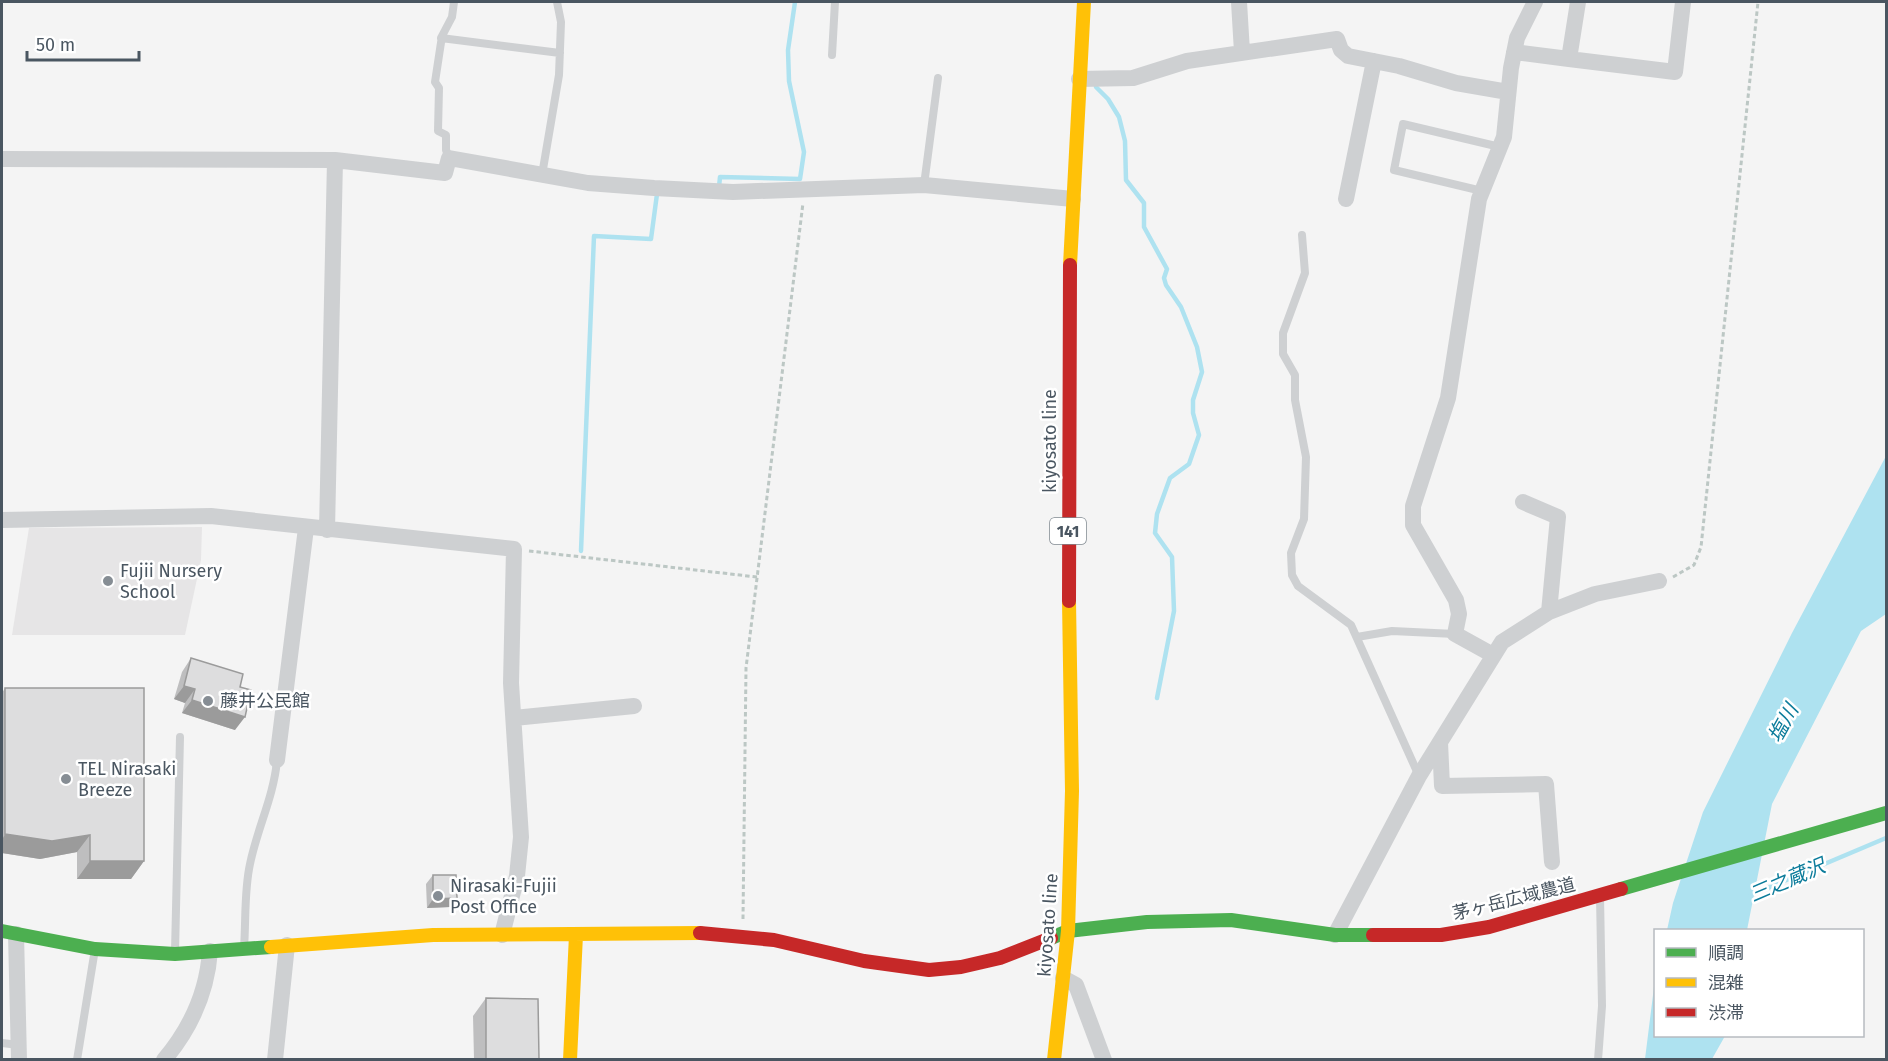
<svg xmlns="http://www.w3.org/2000/svg" width="1888" height="1061" font-family="'Fira Sans','Noto Sans JP',sans-serif">
	<style>
		.education { fill: #e6e5e6 }
		.water { fill: #aee2f0 }
		.lines { fill: none; stroke-linecap: round; stroke-linejoin: round }
		.stream { stroke: #aee2f0; stroke-width: 4.5 }
		.path { stroke: #bcc7c4; stroke-width: 3; stroke-dasharray: 4.5 3; stroke-linecap: butt }
		.lane { stroke: #ced0d2; stroke-width: 8 }
		.street { stroke: #ced0d2; stroke-width: 16 }
		.fast { stroke: #4caf50; stroke-width: 14 }
		.slow { stroke: #ffc107; stroke-width: 14 }
		.jam { stroke: #c62828; stroke-width: 14 }
		.wall { fill: #bebebf }
		.shaded-wall { fill: #9b9b9b }
		.building { fill: #ddddde; stroke: #9b9b9b; stroke-width: 1.5 }
		.poi-dot { fill: #868d94; stroke: #fff; stroke-width: 2 }
		.labels { text-anchor: middle; dominant-baseline: central; stroke-width: 5; stroke-linejoin: round; paint-order: stroke }
		.shield { fill: #fff; stroke: #808990; stroke-width: 1.5 }
		.shield-label { font-size: 16px; font-weight: bold; fill: #4a5661 }
		.street-label { font-size: 18px; fill: #4a5661; stroke: #fff }
		.poi-label { font-size: 18px; fill: #4a5661; stroke: #fff; text-anchor: start }
		.water-label { font-size: 20px; font-style: italic; fill: #0c7c9b; stroke: #fff }
	</style>
	<rect width="100%" height="100%" fill="#f4f4f4"/>
	<path class="education" d="M202,527l-1,33 -16,75h-173l17,-107z"/>
	<path class="water" d="M1886,456v158l-25,17 -89,173 -25,126h-80l6,-27 30,-91 89,-179z
		M1655,979l1,57h69l-13,23h-67z"/>
	<g class="lines">
		<path class="stream" d="M1096,81v6l12,12 11,18 6,24 1,39 18,23v24l23,42 -3,9 2,7 15,22 16,40 5,25 -9,28v13l6,22 -10,29 -19,14 -13,36 -2,19 17,24 2,54 -17,87
			M719,187l1,-10 80,2 4,-27 -15,-71 -1,-31 7,-48
			M581,551l13,-315 57,3 6,-45
			M1751,895l135,-57"/>
		<path class="path" d="M529,551l228,26
			M1673,577l21,-12 7,-18 57,-545
			M743,919l3,-251 57,-465"/>
		<path class="lane" d="M441,38l119,15
			M832,55l3,-53
			M449,158l-3,-8v-15l-8,-4 1,-43 -4,-6 7,-46 10,-19 2,-15
			M542,175l17,-100 2,-53 -4,-20
			M924,185l14,-107
			M1482,191l-88,-21 9,-46 97,23
			M1302,235l3,38 -22,60v21l12,21v25l11,57 -2,62 -13,34 1,22 6,11 53,39 68,151
			M1357,637l35,-6 63,3
			M244,948c2,-27 0,-57 6,-84 7,-35 24,-68 27,-104
			M175,952l5,-215
			M2,1043l17,2
			M77,1060l18,-111
			M1598,1060l4,-54 -2,-110"/>
		<path class="street" d="M1239,2l3,50
			M1578,2l-9,57 106,13 8,-70
			M1514,52l55,7
			M1079,79l54,-1 54,-17 150,-22 4,11 7,6 51,10 57,17 52,9
			M2,159l333,1 -8,370
			M335,160l110,13 4,-15 139,25 66,5 79,4 191,-7 149,14
			M1346,199l28,-138
			M1523,502l35,15 -9,95
			M2,520l209,-4 303,33 -3,134 10,154 -4,39 -15,59
			M1493,655l-38,-21 4,-20 -3,-14 -43,-75v-19l35,-108 31,-199 25,-62 7,-69 6,-30 18,-36
			M514,718l120,-12
			M1440,742l2,44 104,-2 6,78
			M277,760l29,-232
			M16,934l3,126
			M1335,935l84,-159 83,-134 47,-30 46,-18 64,-13
			M1063,978l13,7 28,75
			M164,1060c27,-32 43,-67 46,-109
			M275,1060l12,-115"/>
		<path class="fast" d="M1621,889l265,-76
			M2,931l93,18 80,5 96,-7
			M1051,938l17,-7 79,-9 84,-2 104,15h38"/>
		<path class="slow" d="M1070,265l14,-263
			M271,947l162,-12 267,-2
			M570,1060l6,-125
			M1054,1060l14,-129 4,-140 -3,-190"/>
		<path class="jam" d="M1069,601l1,-336
			M700,933l74,7 90,21 65,9 32,-3 39,-9 51,-20
			M1373,935h68l48,-8 132,-38"/>
	</g>
	<path class="wall" d="M191,658l49,29 -5,43 -53,-17 3,-10 -11,-4 8,-27z
		M5,688l139,173 -13,18h-54v-27l-37,7 -38,-6v-160z
		M433,875l24,23 -7,9 -23,1 -1,-24z
		M486,998l53,61h-65l-1,-43z"/>
	<path class="shaded-wall" d="M184,686l11,3 -10,14 -11,-4z
		M192,700l53,17 -10,13 -53,-17z
		M5,834l85,1 -13,17 -37,7 -38,-6v-13z
		M90,861h54l-13,18h-54z
		M457,898l-7,9 -23,1 6,-9z"/>
	<path class="building" d="M191,658l52,16 -3,13 11,3 -6,27 -53,-17 3,-11 -11,-3z
		M5,688h139v173h-54v-26l-38,6 -47,-7z
		M433,875h23l1,23 -24,1z
		M486,998l52,1 1,60h-53z"/>
	<g class="poi-dot">
		<circle cx="108" cy="581" r="6"/>
		<circle cx="208" cy="701" r="6"/>
		<circle cx="66" cy="779" r="6"/>
		<circle cx="438" cy="896" r="6"/>
	</g>
	<g class="labels">
		<rect class="shield" x="1050" y="518" width="36" height="26" rx="4.5"/>
		<g class="shield-label">
			<text x="1068" y="531">141</text>
		</g>
		<g class="street-label">
			<text transform="translate(1050 441) rotate(-90)">kiyosato line</text>
			<text transform="translate(1514 899) rotate(-14)">茅ヶ岳広域農道</text>
			<text transform="translate(1048 925) rotate(-86)">kiyosato line</text>
		</g>
		<g class="poi-label">
			<text x="120" y="571">Fujii Nursery<tspan x="120" dy="21">School</tspan></text>
			<text x="220" y="701">藤井公民館</text>
			<text x="78" y="769">TEL Nirasaki<tspan x="78" dy="21">Breeze</tspan></text>
			<text x="450" y="886">Nirasaki-Fujii<tspan x="450" dy="21">Post Office</tspan></text>
		</g>
		<g class="water-label">
			<text transform="translate(1783 723) rotate(-61)">塩川</text>
			<text transform="translate(1787 880) rotate(-23)">三之蔵沢</text>
		</g>
	</g>
	<rect width="1888" height="1061" fill="none" stroke="#4a5661" stroke-width="6"/>
	<rect x="1654" y="929" width="210" height="108" fill="#ffffff" stroke="#b7bbc0" stroke-width="1.5"/>
	<rect x="1666" y="948" width="30" height="9" fill="#4caf50" stroke="#b7bbc0" stroke-width="1.5"/>
	<text x="1708" y="959" font-size="18" fill="#4a5661">順調</text>
	<rect x="1666" y="978" width="30" height="9" fill="#ffc107" stroke="#b7bbc0" stroke-width="1.5"/>
	<text x="1708" y="989" font-size="18" fill="#4a5661">混雑</text>
	<rect x="1666" y="1008" width="30" height="9" fill="#c62828" stroke="#b7bbc0" stroke-width="1.5"/>
	<text x="1708" y="1019" font-size="18" fill="#4a5661">渋滞</text>
	<path d="M27 51v9h112v-9" fill="none" stroke="#4a5661" stroke-width="3"/>
	<text x="36" y="51" font-size="18" fill="#4a5661" stroke="#ffffff" stroke-width="4.5" paint-order="stroke">50 m</text>
</svg>
